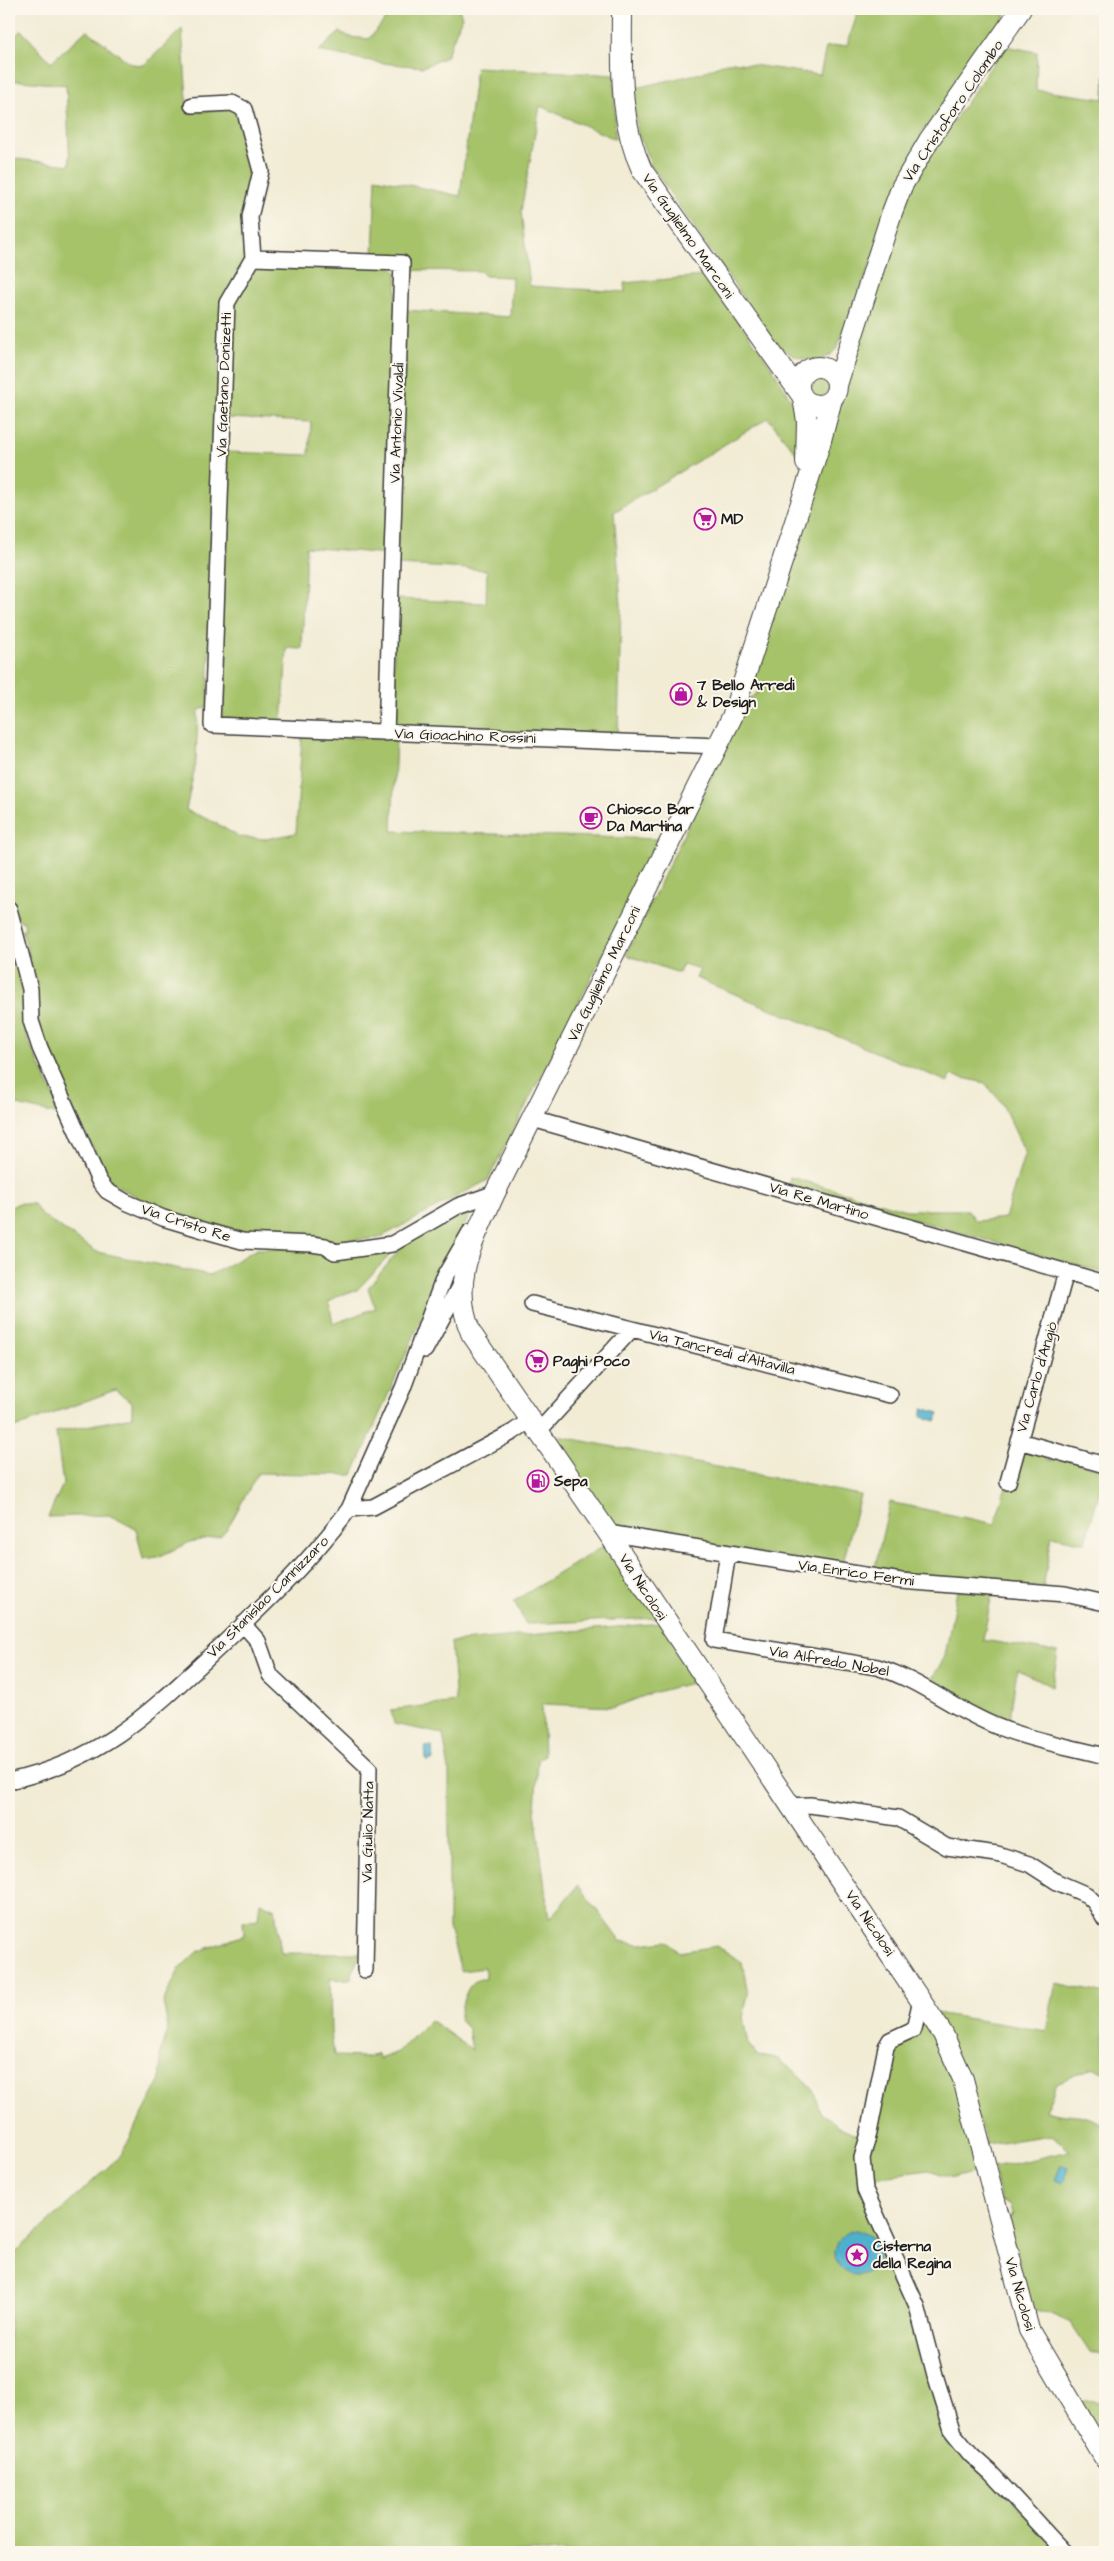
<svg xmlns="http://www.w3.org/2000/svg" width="1114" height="2561" font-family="'Architects Daughter',sans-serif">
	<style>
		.green { fill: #a6c36a; stroke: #617043 }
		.water { fill: #4eb0cd; stroke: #356674 }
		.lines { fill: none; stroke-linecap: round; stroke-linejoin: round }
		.minor-casing { stroke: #3c3b38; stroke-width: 18 }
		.major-casing { stroke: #3c3b38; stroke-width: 22 }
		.minor { stroke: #fff; stroke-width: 15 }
		.major { stroke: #fff; stroke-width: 20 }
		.labels { text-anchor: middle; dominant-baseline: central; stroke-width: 4; stroke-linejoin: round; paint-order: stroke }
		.street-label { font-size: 15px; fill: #1c1c1c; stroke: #fbf7ec }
		.poi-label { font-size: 15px; font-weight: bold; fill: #1c1c1c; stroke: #fbf7ec; text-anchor: start }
	</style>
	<rect width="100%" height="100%" fill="#fbf7ec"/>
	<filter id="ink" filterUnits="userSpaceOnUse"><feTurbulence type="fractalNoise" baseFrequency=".02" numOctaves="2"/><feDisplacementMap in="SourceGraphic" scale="10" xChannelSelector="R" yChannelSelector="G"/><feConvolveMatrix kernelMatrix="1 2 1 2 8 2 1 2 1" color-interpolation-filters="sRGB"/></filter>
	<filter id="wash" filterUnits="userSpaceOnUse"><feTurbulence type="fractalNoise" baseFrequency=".0096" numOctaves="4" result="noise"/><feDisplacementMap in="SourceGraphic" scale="20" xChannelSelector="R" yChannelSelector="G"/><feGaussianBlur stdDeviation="1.12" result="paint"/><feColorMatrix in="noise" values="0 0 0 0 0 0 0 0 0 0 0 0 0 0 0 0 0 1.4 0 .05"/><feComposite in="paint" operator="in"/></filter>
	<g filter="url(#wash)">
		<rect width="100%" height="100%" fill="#f2ecd5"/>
		<path class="green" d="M381,9h78l3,8 -16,40 -23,10 -42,-4 -62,-12 21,-19 10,5 19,2 19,-23z
			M859,9h151l-88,125 -85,214c-20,24 -47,8 -65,-9l-120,-172 -14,-33 -7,-45 70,-16 21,-9 11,-2 87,13 6,-28 21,-2z
			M182,29l6,84 42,-4 10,6 16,57 -7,87 -29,45 -12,402 -10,5 -2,50 -10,49 28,12 25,15 27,2 30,-6 6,-97 94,3 -4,92 270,8 -174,341 -109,58 -42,4 -23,-5 -70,1 -77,-25 -56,-30 -44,-86 -29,-70 -8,-68 -8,-29h3l-1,-8 -6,-2 -9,-24v-738l61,7 -4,-80 -57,-5v-38l12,-12 30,32 36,-32 44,34 13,1z
			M1005,46l32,6 -1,38 68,9 1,-24v1198l-316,-88 1,-8 116,33h62l8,11 29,-3 20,-66 -24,-50 -16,-19 -35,-8 -2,7 -252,-104 4,-9 -17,-5 -4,9 -53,-18 109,-228 10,-26 11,-7 8,-9 -11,-6 83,-269 72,-217 28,-46z
			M476,67l139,8v64l-75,-33 -19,105 9,75 95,6 -1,-9 79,-7c29,38 76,93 93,136 4,13 3,32 4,46l-32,-40 -154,94 7,93 -3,130 -227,-5 5,-131 90,4 1,-33 -90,-5 8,-255 105,7 2,-40 -27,-1 -5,-5 -74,-1 -33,-14 3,-78 84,18z
			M263,261l128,5 6,6 -10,282 -81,-7 -4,102 -15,-1 -5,75 -61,-5 -2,-6 7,-260 83,3 2,-33 -84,-4 6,-120z
			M806 385a12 12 0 1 1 24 0a12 12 0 1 1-24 0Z
			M9,922l15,69v31l4,18 35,76 -45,-11h-9z
			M19,1203l15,1 6,10 57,38 113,23 47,-26 54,-2 75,1 3,8 -33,35 -17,4 -10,7 4,22 42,-16 -7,-20 40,-49 51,-28 12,1 -33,69 -85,194 -95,-2 -32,58 -6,5 -30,6 -32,15 -15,2 -7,-30 -27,-14 -61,2 15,-33 -7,-52 76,-15v-15l-17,-12 -106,40v-222z
			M548,1434l312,61 -18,72 -227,-38z
			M1023,1447l22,6 1,6 6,2 3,-5 50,15 -20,72 -33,-7 -9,52 -141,-13 -28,-4 16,-69 105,22 10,-35h6z
			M608,1543l50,75 -132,6 -12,-23z
			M957,1590l35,4 -9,46 75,12 -6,35 -35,-18 -8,57 -81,-40 17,-30z
			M661,1623l38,58 -47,12 -37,14 -73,-3 2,52 -6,4 -3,50 14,109 29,-34 42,56 20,3 26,-3 13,11 38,-6 25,16 6,32 -5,23 5,27 10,12 20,3 21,16 15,17 6,20 17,14 26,11 -5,26 50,135 40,132 110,122h-1049v-298l6,-1 106,-98 40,-76 -1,-26 8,-26 -5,-25 17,-34 17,-16 47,-17 -1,-14 15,-2 2,-17 15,7 6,44h79l-10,27 -20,-1 1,53 3,24 33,1 11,-3 1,5 19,-7 32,-32 42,30 -4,-21 -9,-10c3,-13 7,-42 26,-40v-11l-24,3 -12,-43v-158l-6,-36 -49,-10 -3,-14 65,-8 -5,-60z
			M1105,1883v28l-8,-19z
			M1056,1983l49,11v79l-12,-6 -36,16 -12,28 12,3 29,3 19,7v232l-15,-4 -19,-29 -23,-10 -18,-4 -23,-85 6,-10 -2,-7 -10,-6 -8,-33 77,-17 -18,-16 -65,9 -52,-131 111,18z
			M922,2011l28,47 32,112 -29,8 -24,-8 -64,8 23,-128z
			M1086,2401l19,3v44l-26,-43z"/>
		<path class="water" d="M923,1408l16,5 -3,8 -15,-4z
			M432,1746l1,14 -7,1 -1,-14z
			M1061,2165l7,3 -5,15 -8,-3z
			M835 2253a22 22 0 1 1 44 0a22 22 0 1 1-44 0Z"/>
	</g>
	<g filter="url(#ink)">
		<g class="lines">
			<g class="minor-casing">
				<path id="minor" d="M192,105l40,-2 12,6 17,62 -11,46 3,41 -26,45 -15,422 506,21
					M253,258l149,5 -16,470
					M9,909l21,80 1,32 9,27 59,133 8,10 19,11 37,16 47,14 32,9 70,3 13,2 10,6 57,-8 66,-38 37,-13
					M533,1119l572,164
					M532,1304l100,25
					M425,1350l36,-67
					M538,1432l94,-103 258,66
					M1019,1441l86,24
					M1008,1482l58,-210
					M349,1509l54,-121 41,-111 26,-45
					M608,1533l293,48 164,13 40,9
					M728,1553l-14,87 163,27c44,13 80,45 124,61 33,13 70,19 104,28
					M243,1624l15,17 12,34 99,93 -4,202
					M9,1781c97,-21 146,-74 216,-139 44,-42 88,-84 124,-133l24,-2 140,-75 17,-12
					M789,1806l21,-1 88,13 49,29 50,7 32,10 28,18 30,13 8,8 10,17
					M921,2000l-7,29 -24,11 -4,7 -17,86 -7,25 3,32 52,116 18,69 18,58 18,22 19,17 74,80"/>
			</g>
			<g class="major-casing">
				<path id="major" d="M622,9c0,55 -4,110 20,161l158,223
					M799 386a19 19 0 1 1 38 0a19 19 0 1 1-38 0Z
					M837,385l54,-170 11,-29 27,-46 92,-131
					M803,398l4,23 -1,42
					M832,399l-12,45 -88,273 -237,476c-21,47 -46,88 -24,140l137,200 335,501 20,45 66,251 76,129"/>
			</g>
			<use href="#minor" class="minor"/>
			<use href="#major" class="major"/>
		</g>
	</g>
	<defs>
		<g id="supermarket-ring" transform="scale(1.125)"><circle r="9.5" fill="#fbf7ec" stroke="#b5179e" stroke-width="1.5"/><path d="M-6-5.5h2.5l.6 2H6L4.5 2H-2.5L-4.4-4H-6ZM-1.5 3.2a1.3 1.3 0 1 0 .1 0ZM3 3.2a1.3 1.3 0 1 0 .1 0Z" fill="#b5179e"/></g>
		<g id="shop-ring" transform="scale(1.125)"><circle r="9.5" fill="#fbf7ec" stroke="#b5179e" stroke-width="1.5"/><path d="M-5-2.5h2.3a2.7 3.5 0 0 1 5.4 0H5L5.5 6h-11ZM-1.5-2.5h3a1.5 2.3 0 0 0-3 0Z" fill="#b5179e"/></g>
		<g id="cafe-ring" transform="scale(1.125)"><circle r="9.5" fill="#fbf7ec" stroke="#b5179e" stroke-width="1.5"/><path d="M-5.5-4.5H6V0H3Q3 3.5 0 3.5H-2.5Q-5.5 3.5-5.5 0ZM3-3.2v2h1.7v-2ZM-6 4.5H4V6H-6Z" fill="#b5179e"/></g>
		<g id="fuel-ring" transform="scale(1.125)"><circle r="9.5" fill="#fbf7ec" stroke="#b5179e" stroke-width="1.5"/><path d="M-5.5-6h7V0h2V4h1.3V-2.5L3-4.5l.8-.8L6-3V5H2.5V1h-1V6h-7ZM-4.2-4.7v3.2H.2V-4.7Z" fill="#b5179e"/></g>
		<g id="sight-ring" transform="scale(1.125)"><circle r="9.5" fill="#fbf7ec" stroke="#b5179e" stroke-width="1.5"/><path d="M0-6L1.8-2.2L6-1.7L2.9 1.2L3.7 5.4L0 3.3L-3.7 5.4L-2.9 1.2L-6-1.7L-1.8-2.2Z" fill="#b5179e"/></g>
	</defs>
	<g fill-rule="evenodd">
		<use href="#supermarket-ring" x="705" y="519"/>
		<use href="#shop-ring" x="681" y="694"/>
		<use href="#cafe-ring" x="591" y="818"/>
		<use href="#supermarket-ring" x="537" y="1361"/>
		<use href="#fuel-ring" x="538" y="1481"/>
		<use href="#sight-ring" x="857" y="2255"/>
	</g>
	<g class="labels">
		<g class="street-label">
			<text transform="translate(953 111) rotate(-56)">Via Cristoforo Colombo</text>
			<text transform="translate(688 236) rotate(55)">Via Guglielmo Marconi</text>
			<text transform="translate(224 385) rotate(-88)">Via Gaetano Donizetti</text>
			<text transform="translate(397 423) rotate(-88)">Via Antonio Vivaldi</text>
			<text transform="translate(465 736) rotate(2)">Via Gioachino Rossini</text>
			<text transform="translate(604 974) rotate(-64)">Via Guglielmo Marconi</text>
			<text transform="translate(819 1201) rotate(16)">Via Re Martino</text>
			<text transform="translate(186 1223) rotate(18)">Via Cristo Re</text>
			<text transform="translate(722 1352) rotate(14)">Via Tancredi d'Altavilla</text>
			<text transform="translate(1037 1377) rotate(-74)">Via Carlo d'Angiò</text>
			<text transform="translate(856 1573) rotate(8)">Via Enrico Fermi</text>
			<text transform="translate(643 1587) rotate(57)">Via Nicolosi</text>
			<text transform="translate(268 1597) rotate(-45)">Via Stanislao Cannizzaro</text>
			<text transform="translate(829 1661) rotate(10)">Via Alfredo Nobel</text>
			<text transform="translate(368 1832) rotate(-89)">Via Giulio Natta</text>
			<text transform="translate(870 1923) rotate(56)">Via Nicolosi</text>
			<text transform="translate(1020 2294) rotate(74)">Via Nicolosi</text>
		</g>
		<g class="poi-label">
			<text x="721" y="519">MD</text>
			<text x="697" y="685">7 Bello Arredi<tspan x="697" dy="17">&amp; Design</tspan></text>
			<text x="607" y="809">Chiosco Bar<tspan x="607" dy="17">Da Martina</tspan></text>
			<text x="553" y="1361">Paghi Poco</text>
			<text x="554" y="1481">Sepa</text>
			<text x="873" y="2246">Cisterna<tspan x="873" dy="17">della Regina</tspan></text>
		</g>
	</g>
	<rect width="1114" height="2561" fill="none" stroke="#fbf7ec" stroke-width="30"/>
</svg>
